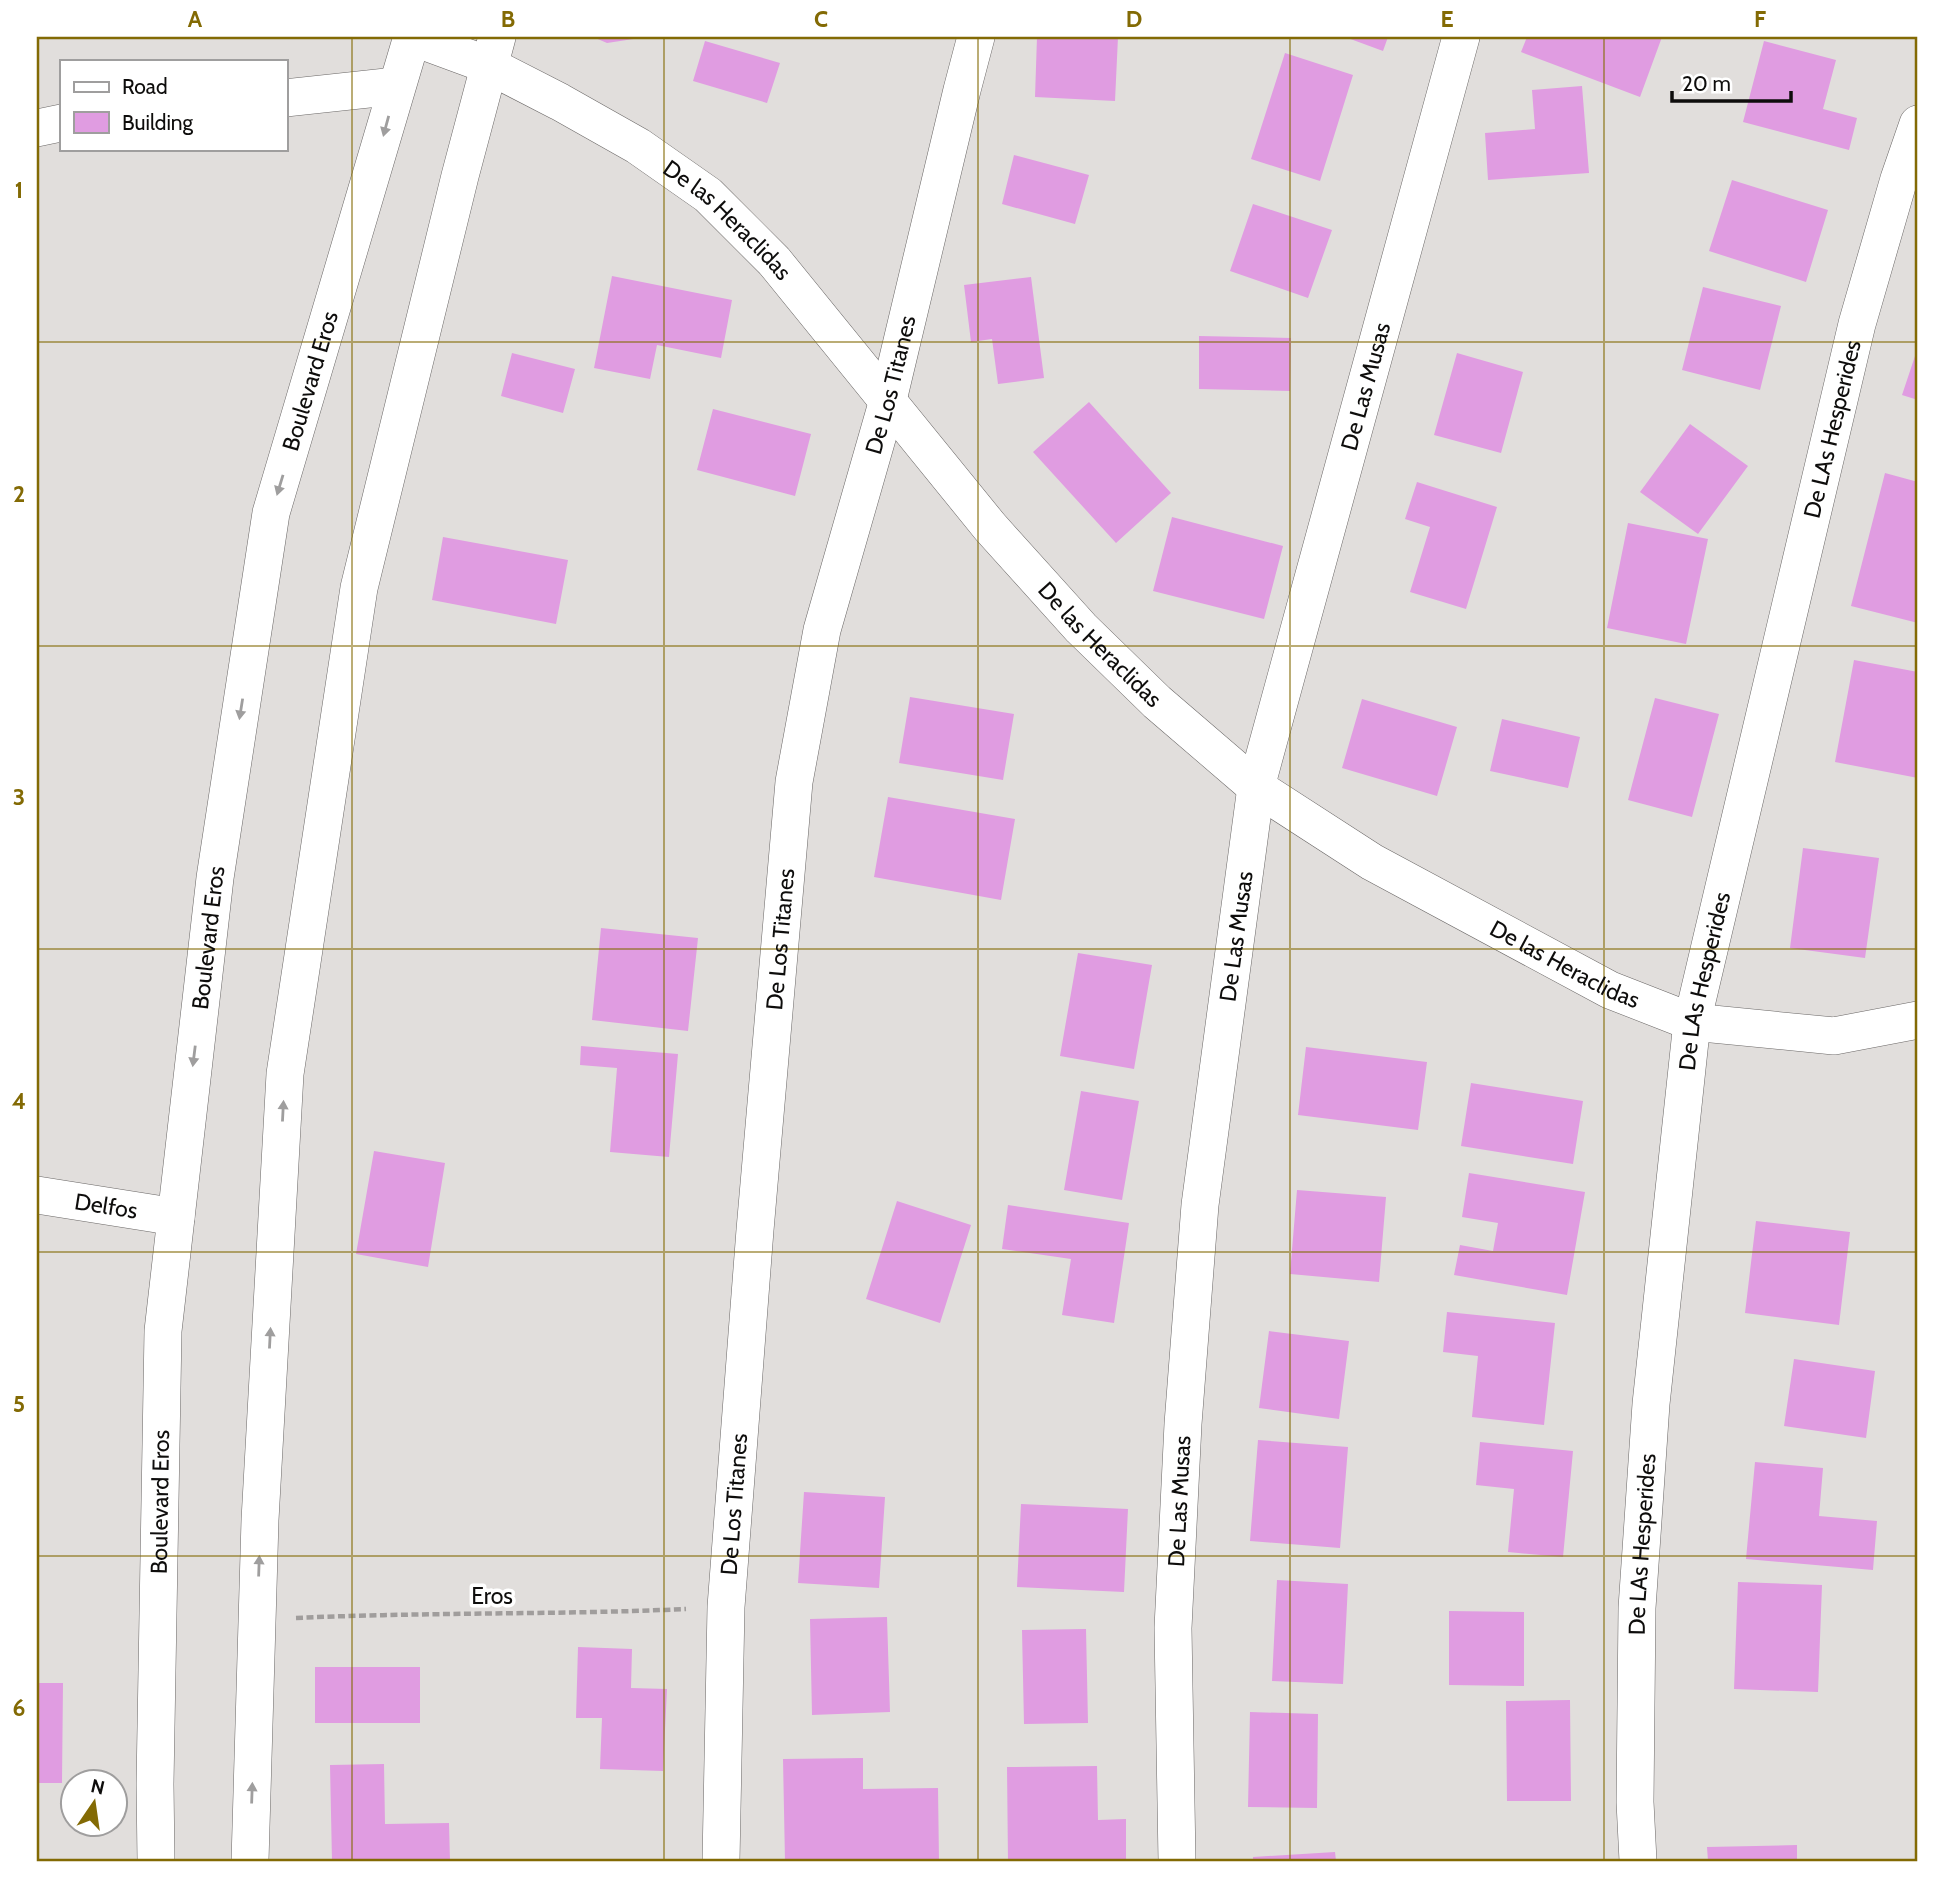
<svg xmlns="http://www.w3.org/2000/svg" width="1955" height="1898" font-family="Cabin,sans-serif">
	<style>
		.building { fill: #e09ce1 }
		.lines { fill: none; stroke-linecap: round; stroke-linejoin: round }
		.street-casing { stroke: #6a6766; stroke-width: 38 }
		.path { stroke: #a09d9c; stroke-width: 4.5; stroke-dasharray: 7 3.5; stroke-linecap: butt }
		.street { stroke: #fff; stroke-width: 37 }
		.oneway { fill: #9f9e9e }
		.grid { fill: none; stroke: #836a04; stroke-width: 2; stroke-opacity: 0.55 }
		.labels { text-anchor: middle; dominant-baseline: central; stroke-width: 7; stroke-linejoin: round; paint-order: stroke }
		.street-label { font-size: 23px; fill: #0e0d0c; stroke: #fff }
		.neatline { fill: none; stroke: #836a04; stroke-width: 2.5 }
		.grid-label { font-size: 23px; text-anchor: middle; font-weight: bold; fill: #836a04 }
	</style>
	<rect width="100%" height="100%" fill="#e1dedc"/>
	<path class="building" d="M593,37h47v1l-33,5z
		M1037,37h81l-3,64 -80,-4z
		M1345,37h43l-5,14z
		M1527,37h135l-22,60 -119,-45z
		M705,41l75,22 -13,40 -74,-22z
		M1764,41l72,19 -13,49 34,9 -8,32 -106,-28z
		M1285,53l68,22 -33,106 -69,-22z
		M1582,86l7,87 -101,7 -3,-47 50,-4 -3,-39z
		M1014,155l75,20 -14,49 -73,-20z
		M1732,180l96,30 -22,72 -97,-31z
		M1253,204l79,26 -24,68 -78,-27z
		M612,276l120,24 -11,58 -64,-13 -7,34 -56,-11z
		M1031,277l13,101 -46,6 -6,-45 -21,3 -7,-57z
		M1703,287l78,19 -21,84 -78,-20z
		M1199,336l92,2 -1,53 -91,-2z
		M1918,347v53l-16,-5z
		M512,353l63,16 -12,44 -62,-17z
		M1457,353l66,19 -22,81 -67,-18z
		M1089,402l82,91 -55,50 -83,-91z
		M713,409l98,25 -16,62 -98,-26z
		M1690,424l58,42 -50,68 -58,-42z
		M1885,473l33,9v141l-67,-17z
		M1417,482l80,25 -31,102 -56,-17 20,-65 -25,-8z
		M1172,517l111,29 -19,73 -111,-28z
		M1628,523l80,16 -22,105 -79,-16z
		M443,537l125,23 -12,64 -124,-24z
		M1854,660l64,12v106l-83,-16z
		M910,697l104,17 -11,66 -104,-17z
		M1655,698l64,16 -27,103 -64,-17z
		M1362,699l95,28 -20,69 -95,-28z
		M1502,719l78,18 -12,51 -78,-17z
		M888,797l127,22 -14,81 -127,-23z
		M1803,848l76,10 -14,100 -75,-10z
		M601,928l97,10 -10,93 -96,-11z
		M1078,953l74,12 -18,104 -74,-13z
		M581,1046l97,8 -9,103 -59,-5 7,-84 -37,-3z
		M1306,1047l121,15 -9,68 -120,-15z
		M1471,1083l112,18 -10,63 -112,-18z
		M1081,1091l58,10 -17,99 -58,-10z
		M374,1151l71,12 -17,104 -72,-13z
		M1469,1173l116,19 -18,103 -113,-20 6,-30 33,6 5,-28 -36,-6z
		M1297,1190l89,7 -7,85 -89,-8z
		M897,1201l74,24 -31,98 -74,-24z
		M1008,1205l121,18 -15,100 -52,-8 9,-56 -69,-10z
		M1756,1221l94,11 -11,93 -94,-12z
		M1447,1312l108,11 -11,102 -72,-8 6,-61 -35,-4z
		M1269,1331l80,10 -10,78 -80,-11z
		M1794,1359l81,12 -9,67 -82,-12z
		M1258,1440l90,7 -8,101 -90,-7z
		M1480,1442l93,9 -10,106 -55,-5 6,-63 -38,-4z
		M1755,1462l68,6 -4,48 58,5 -4,49 -127,-11z
		M804,1492l81,5 -6,91 -81,-5z
		M1021,1504l107,5 -4,83 -107,-5z
		M1277,1580l71,4 -5,100 -71,-3z
		M1738,1582l84,3 -4,107 -84,-3z
		M1449,1611l75,1v74l-75,-1z
		M887,1617l3,95 -78,3 -2,-96z
		M1086,1629l2,94 -64,1 -2,-94z
		M578,1647l54,2 -1,39 36,1 -4,82 -63,-2 2,-51h-26z
		M315,1667h105v56h-105z
		M37,1683h26l-1,100h-25z
		M1570,1700l1,101h-64l-1,-100z
		M1250,1712l68,2 -1,94 -69,-1z
		M863,1758v31l75,-1 1,73h-154l-2,-102z
		M384,1764l1,60 64,-1 1,38h-118l-2,-96z
		M1097,1766l1,54 28,-1v42h-118l-1,-94z
		M1797,1845v16h-89l-1,-14z
		M1335,1852l1,9h-83v-4z"/>
	<g class="lines">
		<g class="street-casing">
			<g id="street">
				<path id="s1" d="M412,37l76,28 72,37 78,44 70,49 66,66 216,266 91,101 76,74 99,85 116,75 238,128 82,32 142,14 84,-16"/>
				<path d="M285,98l111,-12"/>
				<path d="M37,128l24,-5"/>
				<path id="s2" d="M37,1195l139,22"/>
				<path id="s3" d="M156,1861l-1,-77 8,-453 52,-453 56,-365 141,-476"/>
				<path d="M250,1861l10,-341 25,-446 74,-486 101,-412 37,-139"/>
				<path id="s4" d="M721,1861l5,-254 29,-377 39,-448 28,-152 66,-230 74,-310 14,-53"/>
				<path id="s5" d="M1177,1861l-4,-233 10,-204 17,-219 56,-418 205,-750"/>
				<path id="s6" d="M1638,1861l-3,-59 2,-194 14,-204 41,-382 165,-698 42,-145 19,-55"/>
			</g>
		</g>
		<path class="path" d="M296,1618c130,-6 260,-3 390,-9"/>
		<use href="#street" class="street"/>
	</g>
	<defs><path id="oneway-solid" d="M-6-.8H1V-3.2L6.5 0L1 3.2V.8H-6Z" transform="scale(1.75)"/></defs>
	<g class="oneway">
		<use href="#oneway-solid" transform="translate(386 126) rotate(105)"/>
		<use href="#oneway-solid" transform="translate(280 485) rotate(107)"/>
		<use href="#oneway-solid" transform="translate(241 709) rotate(99)"/>
		<use href="#oneway-solid" transform="translate(194 1056) rotate(97)"/>
		<use href="#oneway-solid" transform="translate(283 1111) rotate(-87)"/>
		<use href="#oneway-solid" transform="translate(270 1338) rotate(-87)"/>
		<use href="#oneway-solid" transform="translate(259 1566) rotate(-88)"/>
		<use href="#oneway-solid" transform="translate(252 1793) rotate(-88)"/>
	</g>
	<path class="grid" d="M352,37v1824M664,37v1824M978,37v1824M1290,37v1824M1604,37v1824M37,342h1881M37,646h1881M37,949h1881M37,1252h1881M37,1556h1881"/>
	<g class="labels">
		<g class="street-label">
			<text stroke="none"><textPath href="#s1" startOffset="368">De las Heraclidas</textPath></text>
			<text stroke="none"><textPath href="#s3" startOffset="1493">Boulevard Eros</textPath></text>
			<text stroke="none"><textPath href="#s4" startOffset="1491">De Los Titanes</textPath></text>
			<text stroke="none"><textPath href="#s5" startOffset="1494">De Las Musas</textPath></text>
			<text stroke="none"><textPath href="#s6" startOffset="1451">De LAs Hesperides</textPath></text>
			<text stroke="none"><textPath href="#s1" startOffset="934">De las Heraclidas</textPath></text>
			<text stroke="none"><textPath href="#s5" startOffset="928">De Las Musas</textPath></text>
			<text stroke="none"><textPath href="#s3" startOffset="926">Boulevard Eros</textPath></text>
			<text stroke="none"><textPath href="#s4" startOffset="924">De Los Titanes</textPath></text>
			<text stroke="none"><textPath href="#s1" startOffset="1502">De las Heraclidas</textPath></text>
			<text stroke="none"><textPath href="#s6" startOffset="884">De LAs Hesperides</textPath></text>
			<text stroke="none"><textPath href="#s2" startOffset="70">Delfos</textPath></text>
			<text stroke="none"><textPath href="#s5" startOffset="360">De Las Musas</textPath></text>
			<text stroke="none"><textPath href="#s3" startOffset="359">Boulevard Eros</textPath></text>
			<text stroke="none"><textPath href="#s4" startOffset="357">De Los Titanes</textPath></text>
			<text stroke="none"><textPath href="#s6" startOffset="317">De LAs Hesperides</textPath></text>
			<text x="492" y="1596">Eros</text>
		</g>
	</g>
	<rect width="1955" height="1898" fill="none" stroke="#ffffff" stroke-width="77"/>
	<rect x="60" y="60" width="228" height="91" fill="#ffffff" stroke="#9f9e9e" stroke-width="2"/>
	<rect x="74" y="82" width="35" height="10" fill="#ffffff" stroke="#9f9e9e" stroke-width="2"/>
	<text x="122" y="94" font-size="21" fill="#0e0d0c">Road</text>
	<rect x="74" y="112" width="35" height="21" fill="#e09ce1" stroke="#9f9e9e" stroke-width="2"/>
	<text x="122" y="130" font-size="21" fill="#0e0d0c">Building</text>
	<g transform="translate(94 1803) rotate(13)"><circle r="33" fill="#ffffff" stroke="#9f9e9e" stroke-width="2"/>
	<path d="M0-5L12 26L0 18L-12 26Z" fill="#836a04"/>
	<text y="-10" font-size="19" font-weight="bold" text-anchor="middle" fill="#0e0d0c">N</text>
	</g>
	<path d="M1672 91v10h119v-10" fill="none" stroke="#0e0d0c" stroke-width="3.5"/>
	<text x="1682" y="91" font-size="21" fill="#0e0d0c" stroke="#ffffff" stroke-width="5" paint-order="stroke">20 m</text>
	<rect x="38" y="38" width="1878" height="1822" class="neatline"/>
	<g class="grid-label">
		<text x="195" y="27">A</text>
		<text x="508" y="27">B</text>
		<text x="821" y="27">C</text>
		<text x="1134" y="27">D</text>
		<text x="1447" y="27">E</text>
		<text x="1760" y="27">F</text>
		<text x="19" y="198">1</text>
		<text x="19" y="502">2</text>
		<text x="19" y="805">3</text>
		<text x="19" y="1109">4</text>
		<text x="19" y="1412">5</text>
		<text x="19" y="1716">6</text>
	</g>
</svg>
